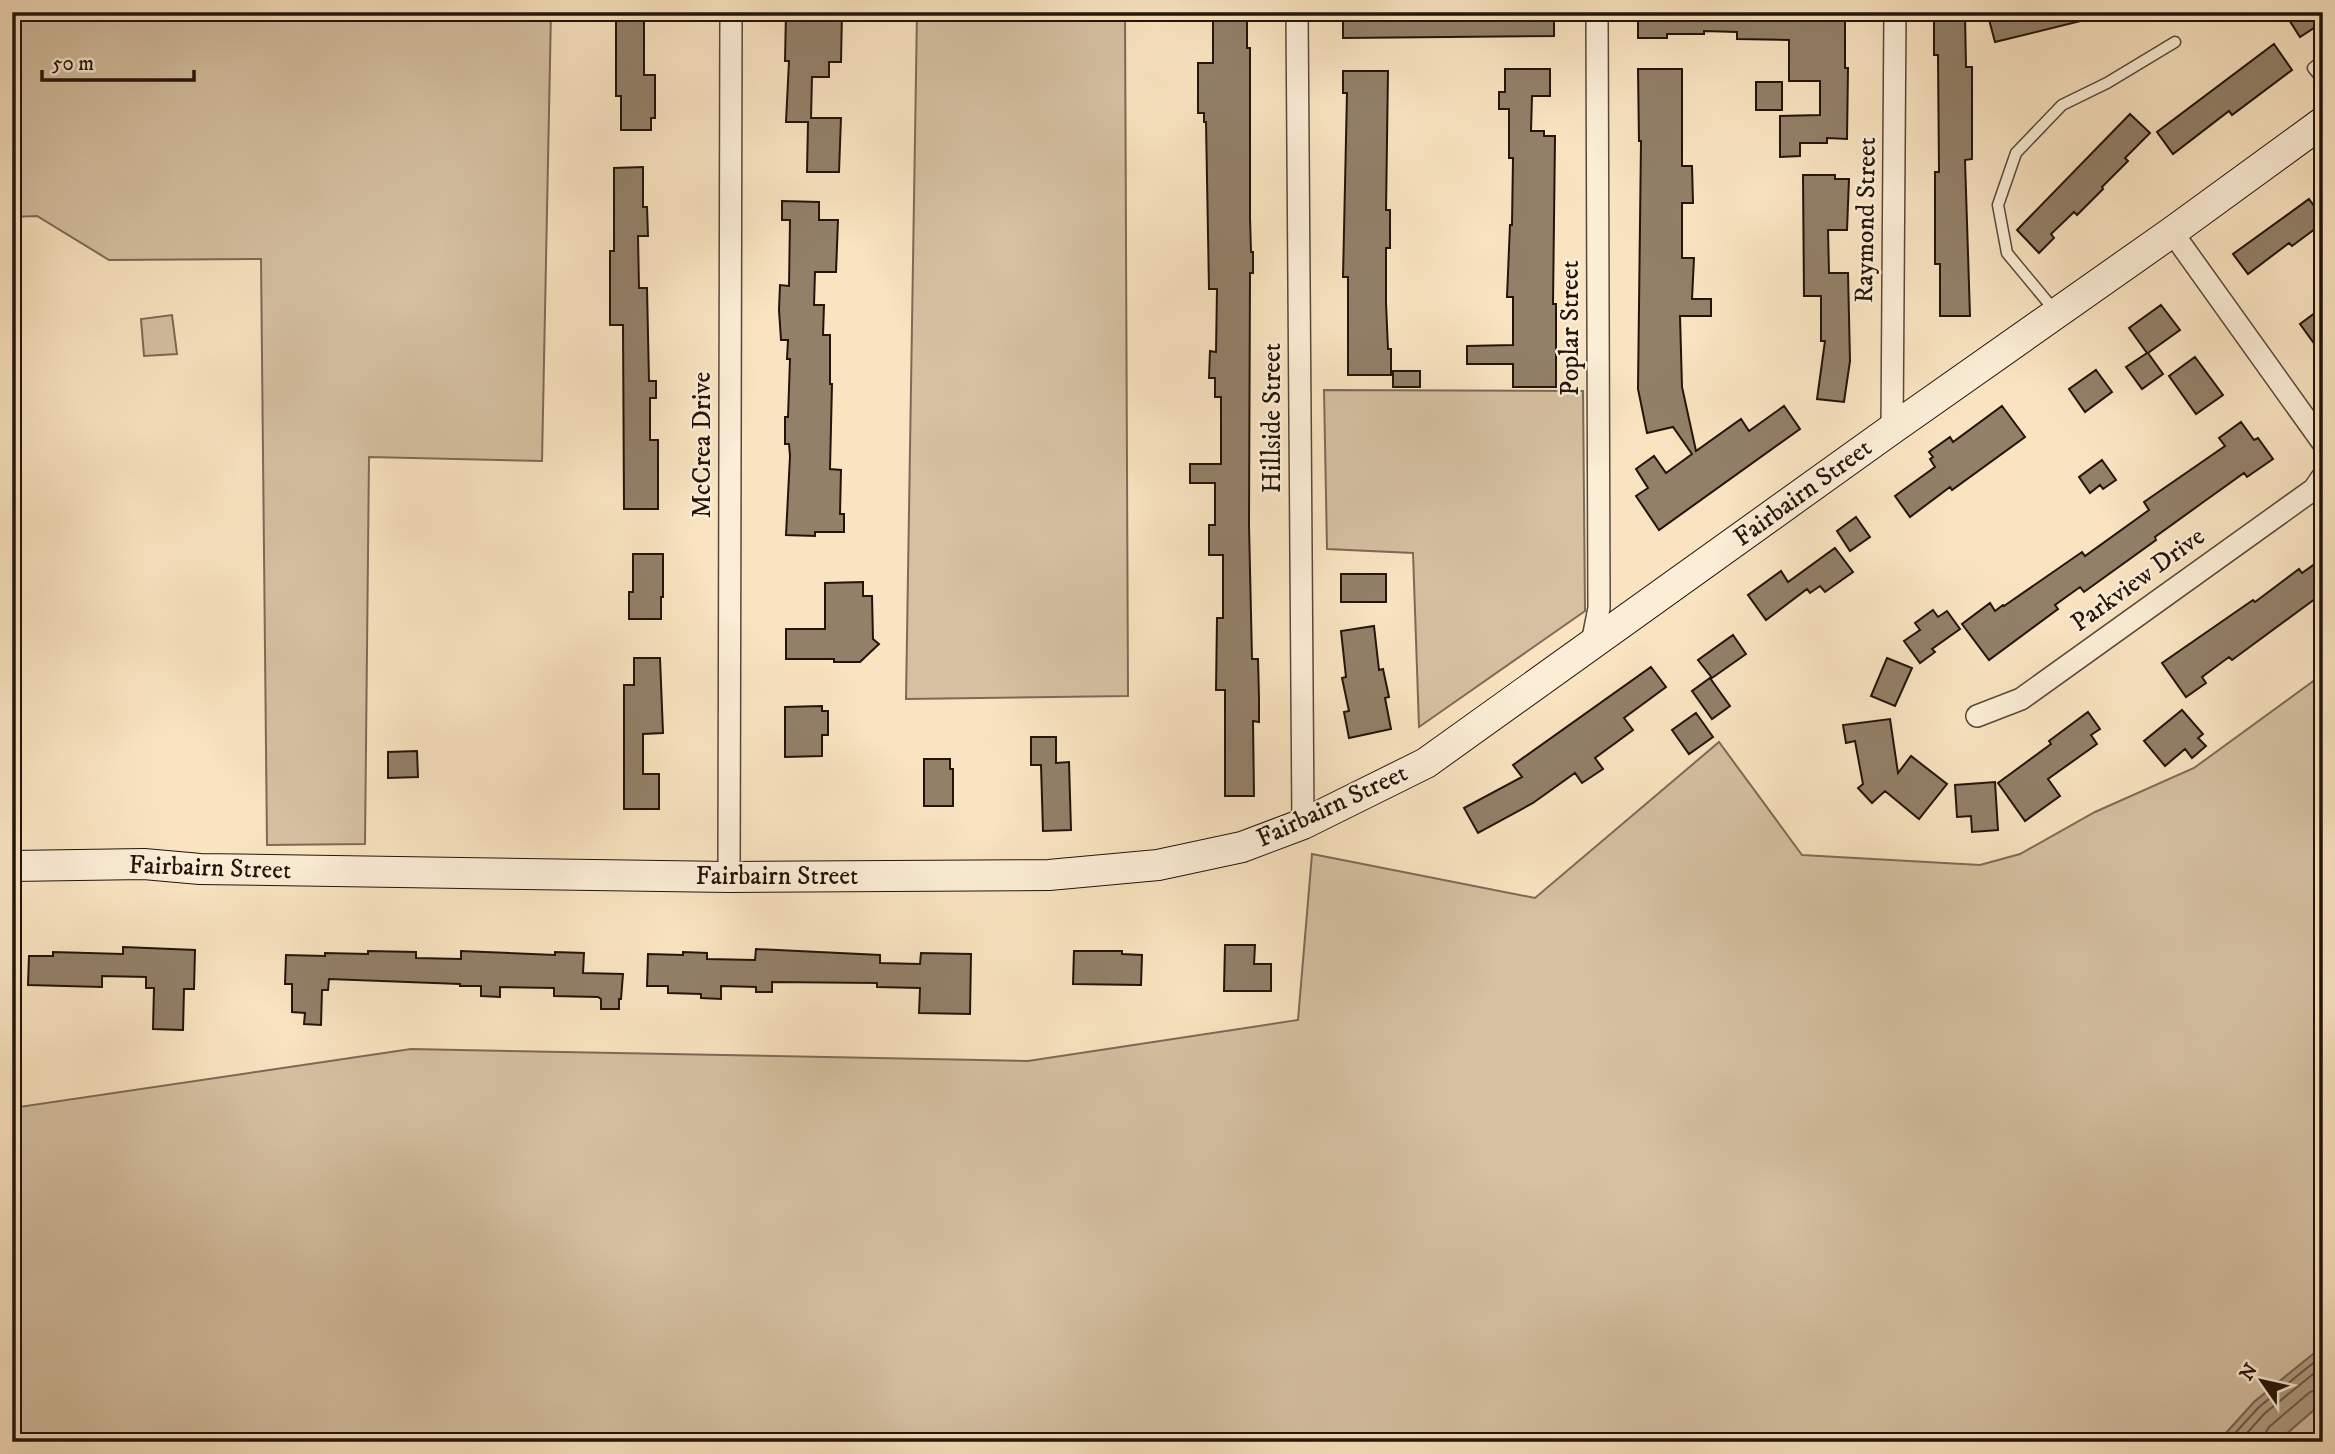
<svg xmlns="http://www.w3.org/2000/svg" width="2335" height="1454" font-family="'IM FELL DW Pica',serif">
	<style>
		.green { fill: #d5c0a1; stroke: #7c6a56; stroke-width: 2 }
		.water { fill: #b09d82; stroke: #786652; stroke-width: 2 }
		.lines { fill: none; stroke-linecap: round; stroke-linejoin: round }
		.shore { stroke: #6a5846; stroke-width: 2 }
		.building { fill: #928069; stroke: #23140a; stroke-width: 2 }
		.lane-casing { stroke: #584838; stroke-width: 13 }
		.street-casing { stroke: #584838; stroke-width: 24 }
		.secondary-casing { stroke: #23140a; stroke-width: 32 }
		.lane { stroke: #fbedd6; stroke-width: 10 }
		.street { stroke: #fbedd6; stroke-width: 21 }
		.secondary { stroke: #fbedd6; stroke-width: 30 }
		.labels { text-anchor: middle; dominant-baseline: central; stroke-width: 5; stroke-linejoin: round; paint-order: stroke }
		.street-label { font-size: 26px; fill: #23140a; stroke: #fbedd6 }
	</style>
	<rect width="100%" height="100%" fill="#f9e3c0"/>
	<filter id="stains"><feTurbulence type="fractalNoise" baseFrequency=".00286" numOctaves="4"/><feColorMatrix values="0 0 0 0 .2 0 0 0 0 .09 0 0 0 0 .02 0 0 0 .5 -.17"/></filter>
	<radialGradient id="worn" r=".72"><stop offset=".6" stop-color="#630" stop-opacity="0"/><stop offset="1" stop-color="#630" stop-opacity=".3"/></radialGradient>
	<path class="green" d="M12,12h539l-9,449 -173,-4 -4,387 -98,1 -6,-586 -152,1 -72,-44 -25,1z
		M917,12h208l3,684 -222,3z
		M172,315l5,39 -33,2 -3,-37z
		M1324,390l259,1 2,220 -166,116 -6,-174 -86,-4z
		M2323,674v672l-69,56 -36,40h-2206v-334l399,-59 617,12 270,-41 14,-166 223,44 184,-156 83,113 178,10 40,-11 75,-42 99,-44z
		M2323,1402v40h-46z"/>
	<path class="water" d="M2323,1346v56l-46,40h-59l36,-40z"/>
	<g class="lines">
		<path class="shore" d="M2227,1442l32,-35 64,-52
			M2239,1442l26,-29 58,-47
			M2264,1442l1,-8 4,-7 41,-35 13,-4"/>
	</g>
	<path class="building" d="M616,12h28v63h11v43h-4v12h-30v-34h-5z
		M786,12h56l-1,50h-12v15h-17l-1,41h30l-2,54h-32l1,-50h-22l3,-61h-4z
		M1213,12h34v36h3v170l1,34h2v21h-3l-1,252 3,134h6l1,39v24l-6,-1 1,75h-29v-106h-9l1,-72h6v-63h-14v-30h6v-42h-25v-19h31v-67h-6v-19h-6l1,-27 6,1 1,-63h-8l-3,-167h-2v-9h-6v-50h15z
		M1343,12h211v24l-211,2z
		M1638,12h207v56h3l-1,71 -20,-1v5h-27v13l-20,1v-41l40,-1v-34h-31v-41l-52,-1v-7l-33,-1v3h-37v4h-29z
		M1987,12h106v6l-98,24z
		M2284,12h39v10l-23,15z
		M1934,15h31l1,52h6v92l-7,1 5,156h-30v-52h-5v-92h4l-1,-117h-4z
		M2274,44l18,26 -60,45 -3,-4 -56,43 -16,-22z
		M1505,69h45v27h-18l-1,35h13v5h11l-2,168h3v83h-43v-23h-46v-18l46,-1v-48h-6l3,-72h2l1,-67h-4v-49h-10v-17h6z
		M1638,69h44v97h10l1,37h-11v55h12l-2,41h19v17h-31l2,71 14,64 45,-32 8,12 35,-25 16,23 -141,101 -23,-34 12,-8 -12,-19 18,-13 12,17 26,-19 -19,-27 -26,6 -9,-44 3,-248h-2z
		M1343,71h45l-2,139h4v38h-4v55l2,46h3v26h-43v-98h-5l4,-184h-4z
		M1756,82h26v28h-26z
		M2130,114l20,19 -25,25 3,3 -26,26 1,2 -26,26 -3,-3 -23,22 3,4 -15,15 -22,-23z
		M643,167v40h4l1,29h-10l1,52h8l2,93h7v17h-6v42h8v69h-34l-1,-184h-13v-74h4v-83z
		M1803,175h32v4h14l-2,51h-19l1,43h19l2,88 -6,41 -27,-3 8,-58h-4v-45h-17z
		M2309,199l14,19v5l-31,23 -3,-3 -41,31 -15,-20z
		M782,201l37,1v18h19l-2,52h-21l-1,33h10l-1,30h7v49h2l-2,85 11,1 -1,44h4v18h-29v4l-29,-1 4,-79 -1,-12h-4v-27h3l2,-58h-3l1,-19h-7l-2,-30 1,-25 9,1 1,-66h-8z
		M2161,305l19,25 -32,23 15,21 -21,15 -16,-22 21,-14 -18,-25z
		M2323,307v49l-23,-32z
		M2195,357l28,38 -27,19 -27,-38z
		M2096,370l16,22 -27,20 -16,-23z
		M1393,371h27v16h-27z
		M2002,406l23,31 -73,53 -2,-3 -40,30 -15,-21 40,-29 -5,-8 3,-2 -4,-5 21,-15 3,5z
		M2241,422l13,18 4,-2 15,21 -26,18 -3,-4 -42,30 -47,34 1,3 -72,52 -4,-5 -25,18 3,4 -69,51 -27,-36 28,-21 5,8 8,-6 1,1 78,-54 3,4 64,-46 -5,-8 81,-56 -6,-8z
		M2102,460l14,20 -13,9 -3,-4 -10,8 -11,-16z
		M1856,517l14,20 -20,14 -13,-20z
		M1835,548l18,24 -28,20 -5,-6 -10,7 -3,-4 -41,31 -18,-25 33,-24 7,11z
		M633,554h30v43h-2v22h-32v-27h4z
		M2323,558v35l-91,67 -3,-3 -27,20 4,6 -20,14 -24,-34 91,-63 2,2 44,-33 3,4z
		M1341,574h45v28h-45z
		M863,582v14h9l1,43 6,5 -19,18h-26v-3h-48v-30h39v-46z
		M1933,610l5,7 9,-6 13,18 -28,20 3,3 -15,11 -16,-22 16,-11 -5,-7z
		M1374,626l5,44 4,-1 6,28 -4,1 6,31 -42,9 -5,-26 5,-1 -7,-33 4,-1 -5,-46z
		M1733,635l13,19 -34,24 -14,-18z
		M634,658h26l3,75 -20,1v40h16v35h-35v-124h10z
		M1887,658l25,10 -17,38 -24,-10z
		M1651,667l15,20 -42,31 9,12 -38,28 8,11 -21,14 -7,-10 -42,30 -55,30 -14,-25 58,-31 -9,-12z
		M1710,678l20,28 -18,13 -20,-28z
		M822,706v5h6v24h-6v21l-37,1v-50z
		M2182,710l21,24 -5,4 8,8 -14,12 -7,-9 -20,17 -21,-25z
		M2088,712l12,17 -9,6 6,9 -49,35 12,17 -35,25 -27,-38 53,-39 -2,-3z
		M1696,713l17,24 -24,17 -17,-24z
		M1890,719l8,54 13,-17 36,28 -28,35 -34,-28 -13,12 -14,-15 5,-4 -8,-43 -9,2 -3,-18z
		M1031,737h25v26l13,-1 2,68 -28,1 -2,-66h-10z
		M417,751l1,26 -30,1v-26z
		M924,759h26v10h3v37h-29z
		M1995,782l3,48 -26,2 -1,-16 -14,1 -2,-32z
		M1225,945h30l-1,19h17v27h-47z
		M123,947l72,3 -1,39h-10l-1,41 -30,-1 1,-41h-8v-11l-44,-1v11l-74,-2 1,-29h24v-4l70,2z
		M756,949l124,6v8l40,1 1,-11 50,1 -1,60 -51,-1 1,-25 -43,-1v-4l-105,-1v10h-16v-5l-35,-1v13l-20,-1v-4l-33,-1v-7h-21l1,-32 35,1v-3l24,1v6l48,1z
		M368,951l48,1v6l45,1v-8l94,4v-3l29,1 -1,20 40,1 -2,25h-2v10h-18v-10l-3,-2 -44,-1v-8l-54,-1v10l-19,-1v-10h-21v-2l-131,-5 -1,11h-6l-1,35 -17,-1 1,-11 -13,-1v-28h-7l1,-29 39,1v-3l43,1z
		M1074,951h48v3l20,1 -1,30 -68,-1z"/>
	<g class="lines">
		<g class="lane-casing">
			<path id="lane" d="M2323,60l-10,8 10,12
				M2055,311l-48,-58 -9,-48 18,-52 46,-48 45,-22 68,-41"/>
		</g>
		<g class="street-casing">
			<path id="street" d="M1297,12l6,812
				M2172,232l151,211
				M1892,429l3,-417
				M1592,643l7,-35 -2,-596
				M1977,716l44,-17 293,-210 9,-13
				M729,877l2,-865"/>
		</g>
		<g class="secondary-casing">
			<path id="secondary" d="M12,866l132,-2 56,5 529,8 320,-2 109,-10 84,-18 61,-23 123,-61 466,-334 280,-197 151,-110"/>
		</g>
		<use href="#lane" class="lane"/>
		<use href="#street" class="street"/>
		<use href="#secondary" class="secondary"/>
	</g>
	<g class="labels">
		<g class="street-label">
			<text transform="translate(1866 220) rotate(-89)">Raymond Street</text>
			<text transform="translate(1570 328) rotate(-90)">Poplar Street</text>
			<text transform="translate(1272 418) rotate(-90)">Hillside Street</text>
			<text transform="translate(702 445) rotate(-90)">McCrea Drive</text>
			<text transform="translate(1803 493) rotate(-36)">Fairbairn Street</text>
			<text transform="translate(2138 580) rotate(-36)">Parkview Drive</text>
			<text transform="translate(1332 806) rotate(-25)">Fairbairn Street</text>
			<text transform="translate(210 868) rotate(2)">Fairbairn Street</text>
			<text x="777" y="876">Fairbairn Street</text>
		</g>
	</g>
	<rect width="2335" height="1454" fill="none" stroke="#f9e3c0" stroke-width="42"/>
	<rect x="14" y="14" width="2307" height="1426" fill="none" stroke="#23140a" stroke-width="3.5"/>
	<rect x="21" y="21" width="2293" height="1412" fill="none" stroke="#23140a" stroke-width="2"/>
	<g transform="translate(2262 1381) rotate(304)" stroke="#fbedd6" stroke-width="5" paint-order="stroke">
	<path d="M0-5L12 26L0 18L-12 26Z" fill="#23140a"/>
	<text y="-10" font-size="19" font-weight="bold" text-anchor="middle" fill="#23140a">N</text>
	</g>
	<path d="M42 70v10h152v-10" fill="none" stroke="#23140a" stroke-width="3.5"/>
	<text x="52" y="70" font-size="21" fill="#23140a" stroke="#fbedd6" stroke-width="5" paint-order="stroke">50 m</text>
	<rect width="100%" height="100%" filter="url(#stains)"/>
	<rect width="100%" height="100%" fill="url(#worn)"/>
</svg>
